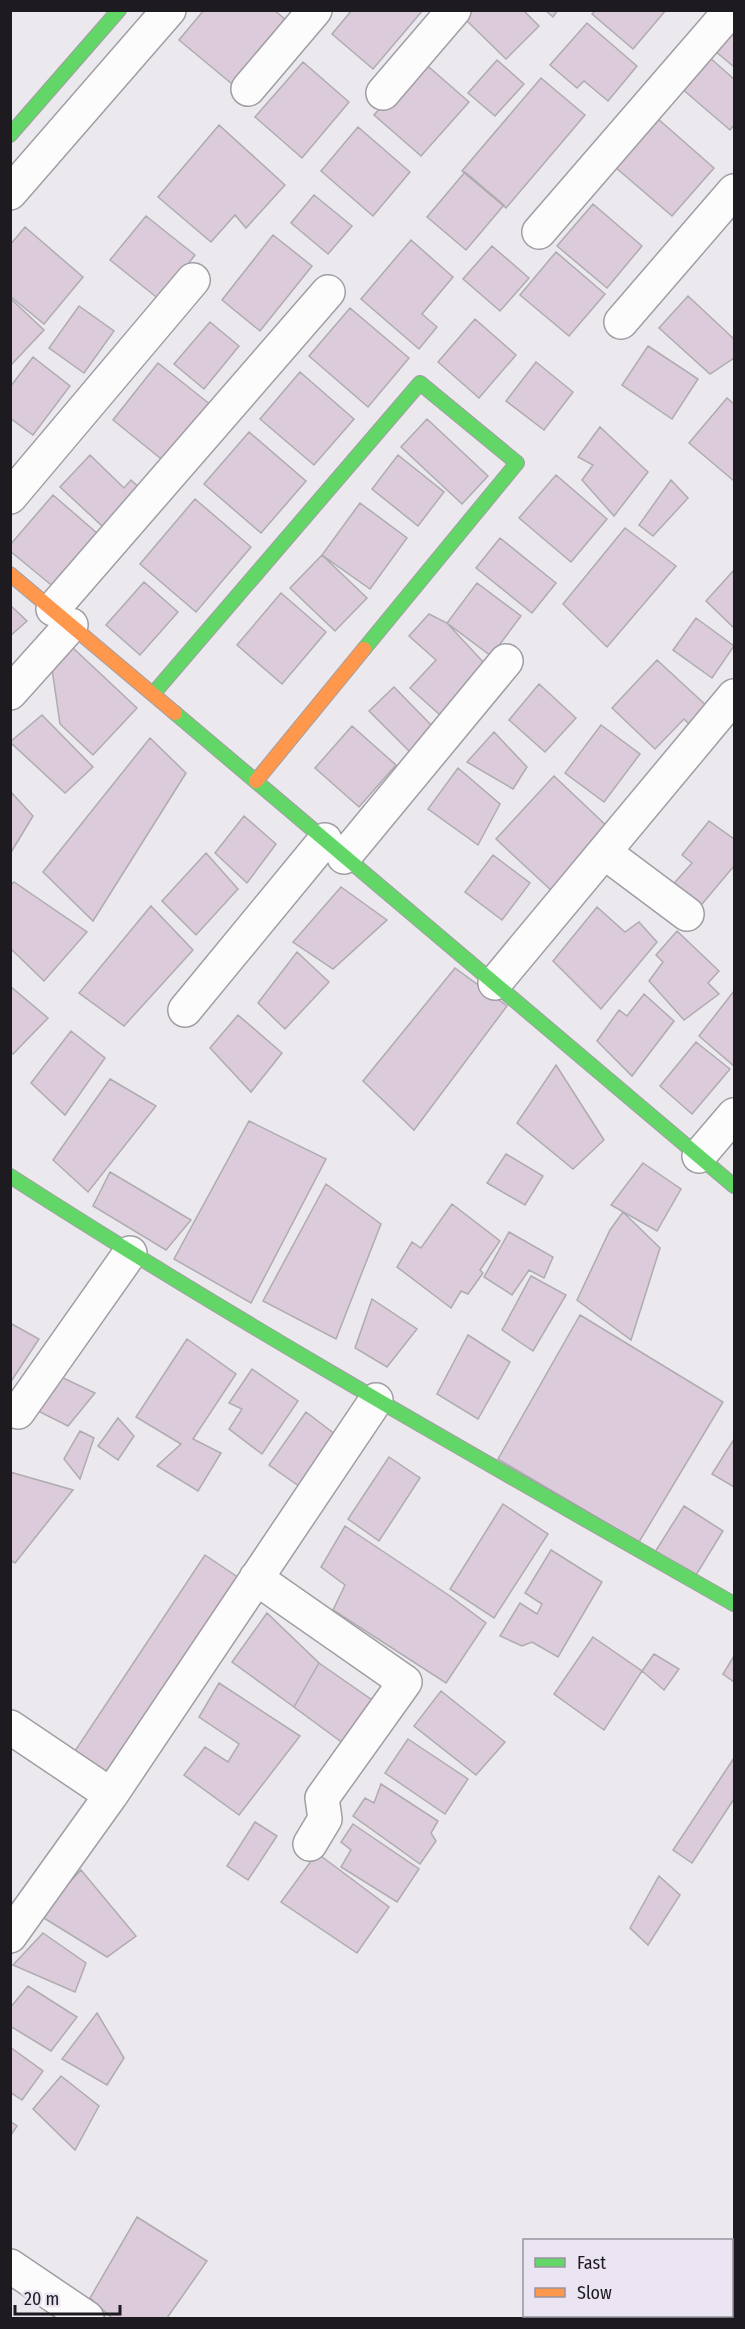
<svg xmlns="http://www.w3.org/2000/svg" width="745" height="2329" font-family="'Fira Sans Condensed',sans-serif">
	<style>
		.building { fill: #dbcbdb; stroke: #afacb0; stroke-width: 1.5 }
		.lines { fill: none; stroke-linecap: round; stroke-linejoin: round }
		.street-casing { stroke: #a09ea3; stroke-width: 36 }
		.fast-casing { stroke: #a09ea3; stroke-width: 16 }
		.slow-casing { stroke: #a09ea3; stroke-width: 16 }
		.street { stroke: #fcfcfc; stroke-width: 33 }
		.fast { stroke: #63d668; stroke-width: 14 }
		.slow { stroke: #ff974d; stroke-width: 14 }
	</style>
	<rect width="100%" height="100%" fill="#ebe8ee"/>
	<path class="building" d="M204,10h70l11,9 -53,65 -53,-44z
		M352,10h71l-50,59 -41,-35z
		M473,10h50l16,16 -33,33 -41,-40z
		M545,10h13l-5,7z
		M596,10h70l-33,39 -41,-35z
		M587,23l50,43 -29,35 -24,-20 -7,7 -27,-23z
		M734,27v40l-19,-16z
		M709,57l25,22v46l-4,5 -49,-42z
		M497,60l27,24 -29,32 -27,-23z
		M422,61l47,41 -48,54 -47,-41z
		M303,62l46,40 -47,56 -47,-41z
		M541,78l44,37 -79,93 -44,-37z
		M657,118l57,50 -42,48 -57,-49z
		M219,125l66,60 -39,43 -11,-13 -24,27 -53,-45z
		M358,127l52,45 -37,44 -52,-45z
		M465,172l39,33 -38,45 -39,-33z
		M314,195l38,31 -24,28 -37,-31z
		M593,204l49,42 -35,42 -50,-42z
		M146,216l49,39 -35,45 -50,-40z
		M25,227l58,50 -39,47 -34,-28v-51z
		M273,235l39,31 -52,65 -38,-31z
		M411,240l42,37 -31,37 15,13 -18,22 -58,-50z
		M492,246l37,32 -29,33 -37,-32z
		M556,252l49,42 -36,42 -49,-41z
		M688,296l46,43v19l-24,16 -51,-46z
		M10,298l34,32 -34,36z
		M79,306l35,25 -30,42 -35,-25z
		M350,308l59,50 -41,49 -59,-51z
		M475,319l41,36 -37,43 -41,-36z
		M210,322l29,24 -35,43 -30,-25z
		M648,346l50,33 -26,40 -50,-34z
		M33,357l37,29 -37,49 -23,-17v-31z
		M536,362l37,30 -29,38 -38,-29z
		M158,363l53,42 -46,57 -52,-42z
		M300,372l54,47 -40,46 -54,-46z
		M727,398l7,6v77l-45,-38z
		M427,419l61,57 -26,28 -61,-57z
		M600,427l48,45 -34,44 -32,-36 11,-15 -15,-8z
		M249,432l57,49 -45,52 -57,-49z
		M90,455l34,33 7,-8 20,18 -36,40 -55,-51z
		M398,455l46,37 -26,34 -46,-37z
		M556,475l51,44 -36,43 -52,-44z
		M671,480l17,18 -35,38 -14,-11z
		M53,495l52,45 -44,53 -51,-42v-6z
		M195,499l56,48 -55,65 -56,-48z
		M360,503l47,35 -37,51 -48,-34z
		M625,528l51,38 -69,81 -44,-43z
		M500,538l56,45 -24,30 -56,-45z
		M322,555l45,43 -32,33 -45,-43z
		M734,570v58l-28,-27z
		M144,582l34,30 -38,43 -34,-30z
		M477,583l44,33 -30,40 -44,-33z
		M281,593l45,39 -44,52 -45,-39z
		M10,605l17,16 -17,15z
		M429,614l18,9 38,41 -45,51 -30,-27 26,-28 -27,-24z
		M696,618l38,28 -22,32 -39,-28z
		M72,647l65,61 -44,47 -33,-31 -8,-55z
		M657,660l52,48 -18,18 -7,-7 -29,30 -43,-41z
		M539,684l37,34 -31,34 -36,-32z
		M394,687l42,43 -24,24 -43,-43z
		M42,715l51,52 -28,26 -55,-51z
		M601,725l39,29 -36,48 -39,-29z
		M352,726l44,39 -37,42 -44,-39z
		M494,732l33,35 -14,22 -46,-27z
		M150,738l36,35 -93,148 -50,-49z
		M458,768l42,36 -22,41 -50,-36z
		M554,776l57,54 -58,62 -57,-53z
		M10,791l23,25 -23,38z
		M244,816l32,28 -29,39 -32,-30z
		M709,821l25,18v27l-37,44 -29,-20 24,-27 -10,-8z
		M206,853l32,36 -42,46 -34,-34z
		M493,855l37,28 -28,37 -37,-28z
		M14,882l73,50 -43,49 -34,-33v-62z
		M341,887l46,33 -54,49 -40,-27z
		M151,906l42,44 -69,76 -45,-33z
		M597,907l28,25 14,-10 18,20 -56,67 -48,-48z
		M677,931l42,40 -11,12 11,11 -35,26 -35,-39 14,-19 -7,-7z
		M297,952l32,30 -44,47 -27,-26z
		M455,968l52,38 -93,124 -51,-49z
		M10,986l38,32 -35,36 -3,-2z
		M734,991v75l-35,-30z
		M644,994l30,27 -42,55 -35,-35 22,-31 8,6z
		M238,1015l44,38 -31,39 -41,-44z
		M71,1031l34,27 -40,57 -34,-32z
		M696,1042l34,27 -38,45 -32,-28z
		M556,1065l48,75 -31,29 -56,-46z
		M110,1079l46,27 -68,86 -35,-32z
		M249,1121l77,38 -75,144 -77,-44z
		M506,1154l37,22 -18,29 -38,-22z
		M643,1163l38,26 -24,42 -46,-26z
		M110,1172l81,48 -25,30 -73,-44z
		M326,1184l55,40 -45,115 -73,-38z
		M452,1204l48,37 -20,29 3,3 -15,21 -7,-3 -10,17 -54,-41 15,-25 9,6z
		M623,1212l37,36 -29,92 -54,-40 33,-70z
		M509,1232l44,25 -9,21 -15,-8 -17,25 -28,-18z
		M531,1276l35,19 -33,56 -31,-21z
		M372,1299l45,30 -30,38 -32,-19z
		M580,1315l143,87 -84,140 -141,-83z
		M10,1323l29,16 -29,44z
		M468,1335l42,27 -32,57 -41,-25z
		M187,1339l49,35 -43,65 28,14 -23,38 -41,-25 24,-22 -45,-27z
		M252,1369l46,32 -36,53 -33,-25 13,-20 -13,-6z
		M57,1375l38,18 -27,33 -30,-15z
		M306,1412l30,23 -33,54 -34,-24z
		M118,1418l16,18 -16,24 -20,-14z
		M80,1431l14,7 -14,41 -16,-20z
		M734,1439v48l-22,-13z
		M389,1457l31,21 -41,63 -31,-22z
		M10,1472l63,18 -58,73 -5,-3z
		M503,1504l45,30 -54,84 -44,-29z
		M684,1506l39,25 -27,44 -41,-23z
		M345,1526l105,70 36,27 -40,60 -113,-73 12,-25 -24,-18z
		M551,1550l51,32 -44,75 -26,-15 -10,4 -22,-10 20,-33 17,11 5,-10 -17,-11z
		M205,1555l40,27 -138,206 -38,-28z
		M267,1613l52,50 -25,44 -62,-45z
		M593,1637l49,34 -38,59 -50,-36z
		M654,1654l25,15 -15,21 -22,-19z
		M734,1656v26l-11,-8z
		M319,1663l66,46 -34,40 -57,-42z
		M219,1683l81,53 -61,79 -55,-40 21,-28 23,15 11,-18 -40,-27z
		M441,1691l64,51 -29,33 -62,-49z
		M408,1739l60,40 -23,35 -60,-41z
		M734,1758v41l-42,64 -19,-13z
		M381,1784l57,37 -7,12 5,8 -16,23 -67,-48 12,-18 9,5z
		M255,1822l22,14 -29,44 -21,-14z
		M353,1824l66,45 -22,33 -56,-35 10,-17 -10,-8z
		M317,1853l72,54 -32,46 -76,-51z
		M81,1870l55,66 -29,21 -68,-42z
		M659,1876l21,19 -32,50 -18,-17z
		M43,1933l43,30 -11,29 -62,-27z
		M28,1986l49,31 -26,34 -41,-25v-18z
		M97,2013l27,45 -17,27 -45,-26z
		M10,2047l33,24 -21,29 -12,-8z
		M61,2076l38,30 -24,44 -42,-41z
		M10,2121l7,5 -7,11z
		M137,2217l70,44 -40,57h-55l-22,-20z"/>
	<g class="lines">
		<g class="street-casing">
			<path id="street" d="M248,89l67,-79
				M383,93l71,-83
				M10,193l159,-183
				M539,232l192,-222
				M621,322l113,-131
				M10,497l183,-217
				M53,609l275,-317
				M10,693l61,-68
				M604,852l83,62
				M344,857l162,-196
				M495,983l239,-287
				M185,1010l140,-170
				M699,1156l35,-41
				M18,1412l112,-159
				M256,1578l149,104 -83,116 3,21 -15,25
				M10,1727l101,68
				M10,1936l101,-141 265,-395
				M10,2266l77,52"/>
		</g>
		<g class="fast-casing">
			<path id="fast" d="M10,135l109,-125
				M153,694l267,-311 97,80 -153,186
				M175,713l559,473
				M10,1176c236,152 480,289 724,428"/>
		</g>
		<g class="slow-casing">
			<path id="slow" d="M10,574l165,139
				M256,781l108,-132"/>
		</g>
		<use href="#street" class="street"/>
		<use href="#fast" class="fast"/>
		<use href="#slow" class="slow"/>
	</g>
	<rect width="745" height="2329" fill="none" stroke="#1e1b20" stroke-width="24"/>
	<rect x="523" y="2239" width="210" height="78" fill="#ebe4f2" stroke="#99949e" stroke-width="1.5"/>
	<rect x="535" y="2258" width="30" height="9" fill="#63d668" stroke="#99949e" stroke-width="1.5"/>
	<text x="577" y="2269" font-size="18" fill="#1e1b20">Fast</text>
	<rect x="535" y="2288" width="30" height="9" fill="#ff974d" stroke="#99949e" stroke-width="1.5"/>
	<text x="577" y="2299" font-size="18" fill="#1e1b20">Slow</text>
	<path d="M15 2305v9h105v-9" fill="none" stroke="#1e1b20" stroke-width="3"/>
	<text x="24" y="2305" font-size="18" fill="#1e1b20" stroke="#ebe4f2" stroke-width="4.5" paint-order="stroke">20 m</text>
</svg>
